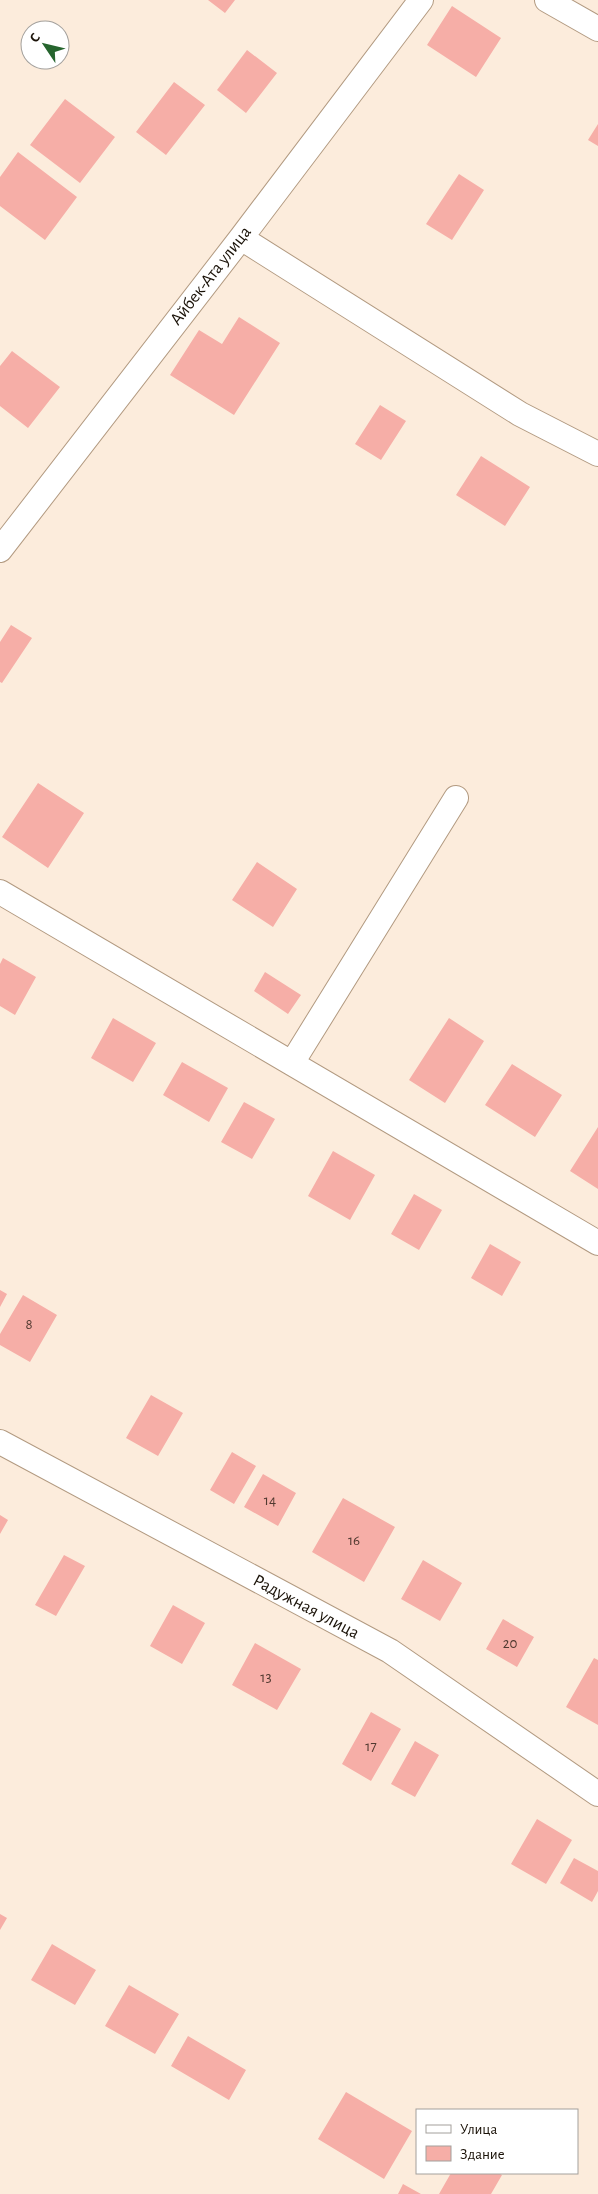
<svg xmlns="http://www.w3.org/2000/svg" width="598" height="2194" font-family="'Alegreya Sans',sans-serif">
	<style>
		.building { fill: #f6aea7 }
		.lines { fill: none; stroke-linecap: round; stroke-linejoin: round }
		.street-casing { stroke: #b29a81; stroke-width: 26 }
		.street { stroke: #fff; stroke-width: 24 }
		.labels { text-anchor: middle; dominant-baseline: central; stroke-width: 4; stroke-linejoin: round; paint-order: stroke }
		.number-label { font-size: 15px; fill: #513930 }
		.street-label { font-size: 18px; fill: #1a1208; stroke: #fff }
	</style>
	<rect width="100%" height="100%" fill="#fcecdc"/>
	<path class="building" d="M208,0h27l-10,13z
		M452,6l49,32 -25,39 -49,-32z
		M247,50l30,23 -31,40 -29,-23z
		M174,82l31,23 -39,50 -30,-23z
		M65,99l50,38 -35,46 -50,-38z
		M598,124v22l-10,-6z
		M18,152l59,45 -32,43 -45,-34v-29z
		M459,174l25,16 -32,50 -26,-16z
		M239,317l41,26 -46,72 -64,-40 29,-45 23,14z
		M12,351l48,36 -32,41 -28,-22v-40z
		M380,405l26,16 -25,39 -26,-16z
		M481,456l49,31 -25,39 -49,-31z
		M11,625l21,13 -30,45 -2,-1v-40z
		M38,783l46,30 -36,55 -46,-31z
		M257,862l40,27 -24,38 -41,-27z
		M3,958l33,19 -21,38 -15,-9v-42z
		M265,972l36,23 -13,19 -34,-23z
		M113,1018l43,25 -23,39 -42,-24z
		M449,1018l35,23 -39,62 -36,-23z
		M182,1062l46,26 -19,34 -46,-27z
		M512,1064l50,31 -27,42 -50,-32z
		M244,1102l31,17 -23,40 -31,-17z
		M598,1127v62l-28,-18z
		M333,1151l42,24 -25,45 -42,-24z
		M414,1194l28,16 -23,40 -28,-16z
		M490,1244l31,18 -19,34 -31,-18z
		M0,1290l7,4 -7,13z
		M23,1295l34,20 -27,47 -30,-17v-11z
		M151,1395l32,18 -25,43 -32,-18z
		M232,1452l24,14 -22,38 -24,-14z
		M263,1474l33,19 -18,33 -34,-19z
		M343,1498l52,29 -31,55 -52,-30z
		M0,1515l8,5 -8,14z
		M64,1555l21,11 -29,50 -21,-11z
		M423,1560l39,23 -22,38 -39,-22z
		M173,1605l32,18 -23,41 -32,-18z
		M503,1619l31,18 -17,30 -31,-18z
		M255,1643l46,26 -24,41 -45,-25z
		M594,1658l4,2v65l-32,-18z
		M371,1712l30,17 -30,52 -29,-17z
		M415,1741l24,14 -24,42 -24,-13z
		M537,1819l35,21 -26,44 -35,-20z
		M574,1858l24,13v20l-6,11 -32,-19z
		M0,1914l7,4 -7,12z
		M52,1944l44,26 -21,35 -44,-25z
		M129,1985l50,29 -24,40 -50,-28z
		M188,2036l58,34 -17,30 -58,-34z
		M346,2092l66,39 -28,48 -66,-40z
		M451,2173h47l4,2 -11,19h-52z
		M403,2184l18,10h-23z"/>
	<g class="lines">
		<g class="street-casing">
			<path id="street" d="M547,0l51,29
				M241,238l279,176 78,40
				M0,550l241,-312 180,-238
				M0,892l598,351
				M292,1063l164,-265
				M0,1442l390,209 208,143"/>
		</g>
		<use href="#street" class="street"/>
	</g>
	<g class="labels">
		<g class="number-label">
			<text x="29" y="1324">8</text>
			<text x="270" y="1500">14</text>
			<text x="354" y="1540">16</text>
			<text x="510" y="1643">20</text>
			<text x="266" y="1677">13</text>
			<text x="371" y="1746">17</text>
		</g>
		<g class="street-label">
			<text transform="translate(211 276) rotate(-52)">Айбек-Ата улица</text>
			<text transform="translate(306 1607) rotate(28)">Радужная улица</text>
		</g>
	</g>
	<rect x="416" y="2109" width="162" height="65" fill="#ffffff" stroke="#a3a09c"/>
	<rect x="426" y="2125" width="25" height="8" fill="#ffffff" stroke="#a3a09c"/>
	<text x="460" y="2134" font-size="15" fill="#1a1208">Улица</text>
	<rect x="426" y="2146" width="25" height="15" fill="#f6aea7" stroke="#a3a09c"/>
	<text x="460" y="2159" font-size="15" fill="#1a1208">Здание</text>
	<g transform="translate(45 45) rotate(305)"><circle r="24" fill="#ffffff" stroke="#a3a09c"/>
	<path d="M0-4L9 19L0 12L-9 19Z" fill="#26652e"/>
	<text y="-8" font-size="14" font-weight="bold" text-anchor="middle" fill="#1a1208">С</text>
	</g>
</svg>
